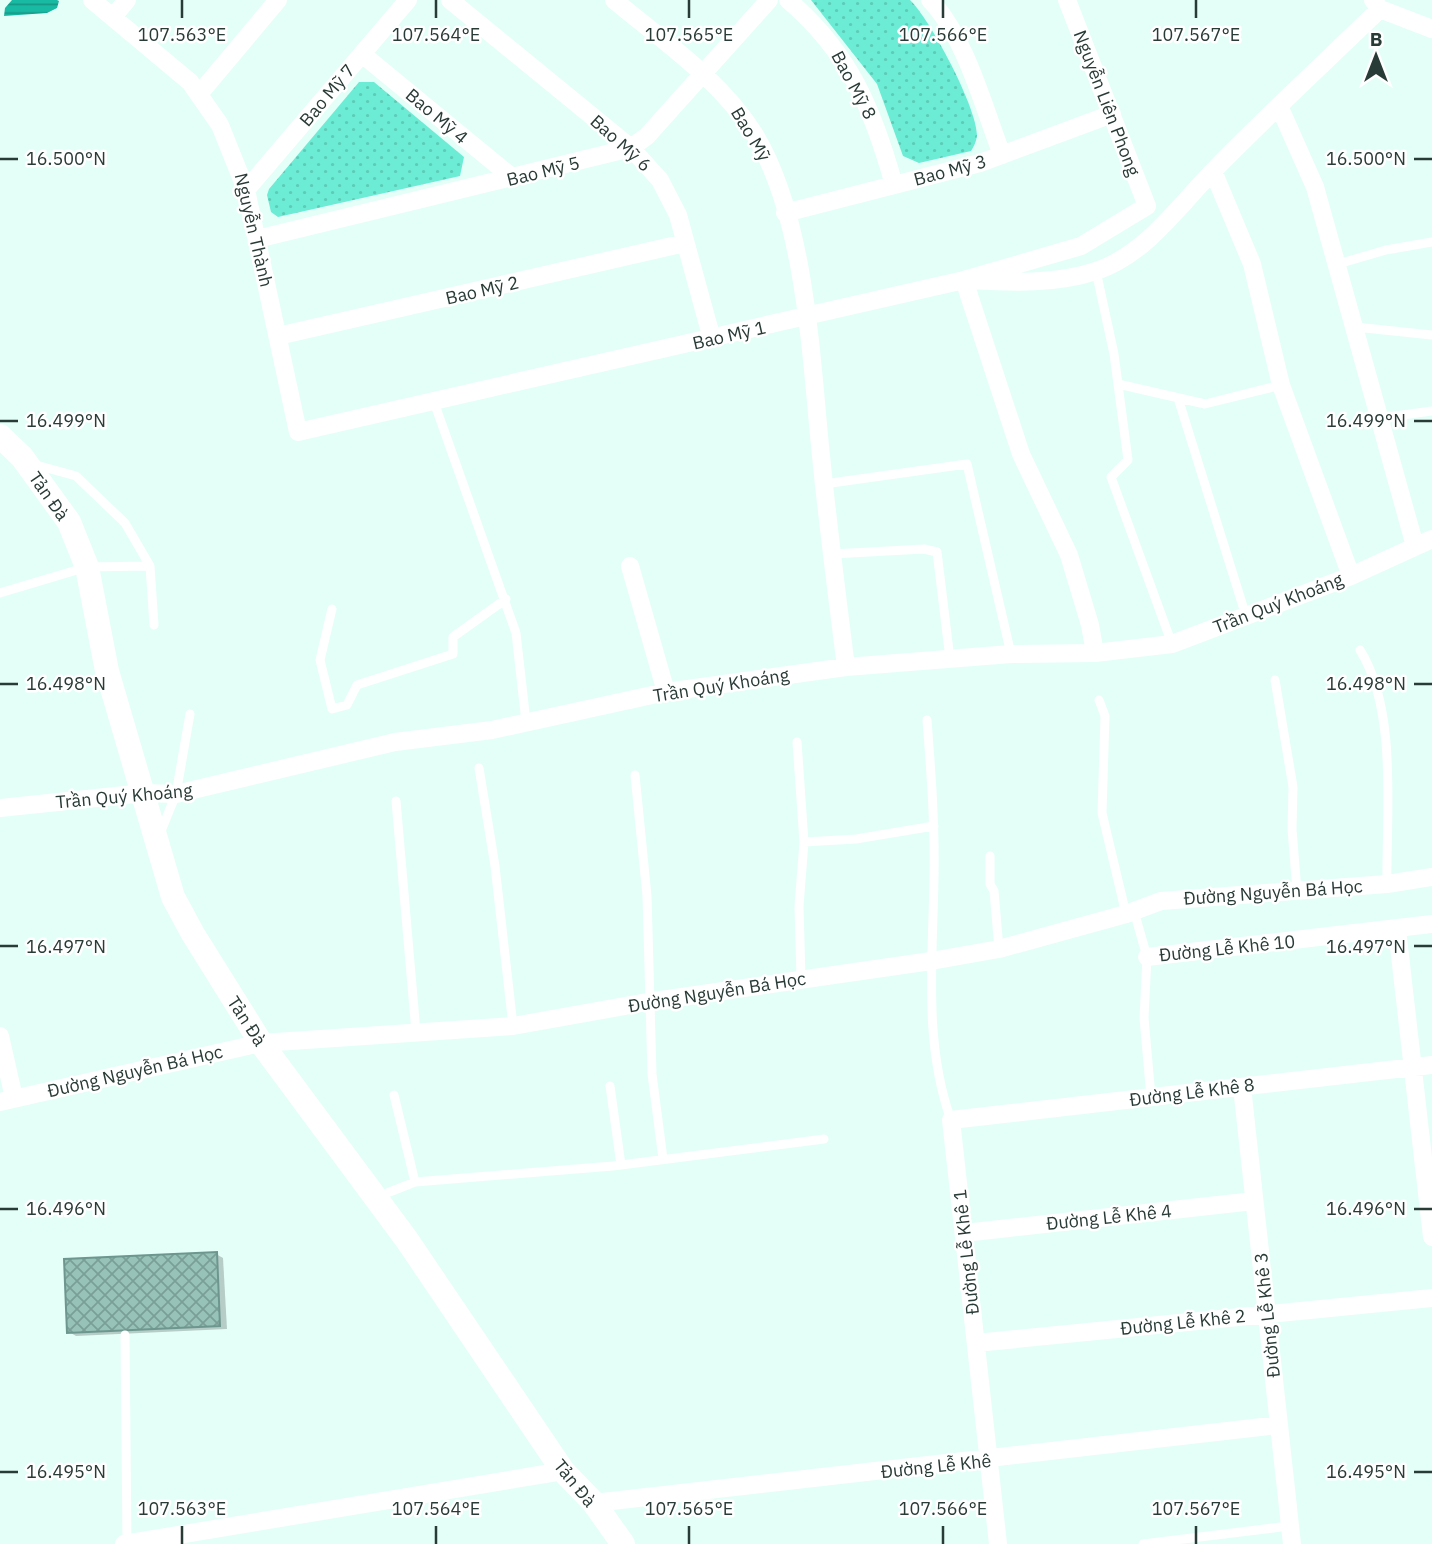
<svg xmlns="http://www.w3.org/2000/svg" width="1432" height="1544" font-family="'IBM Plex Sans',sans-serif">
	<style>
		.park { fill: url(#park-dots) }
		.water { fill: url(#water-rules) }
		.shadow { fill: #0003 }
		.building { fill: url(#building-cross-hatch); stroke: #6d978e; stroke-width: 2 }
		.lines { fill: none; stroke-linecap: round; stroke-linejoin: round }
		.service { stroke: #fff; stroke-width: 9 }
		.minor { stroke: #fff; stroke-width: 18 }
		.secondary { stroke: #fff; stroke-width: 24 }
		.ticks { fill: none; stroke: #293b37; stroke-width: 2.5 }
		.labels { text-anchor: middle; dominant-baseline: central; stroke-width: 5; stroke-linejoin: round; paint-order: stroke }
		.street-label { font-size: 18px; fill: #293b37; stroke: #fff }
		.ticks-label { font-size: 18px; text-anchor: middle; fill: #293b37; stroke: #fff; stroke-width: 5; stroke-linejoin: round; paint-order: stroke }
	</style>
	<defs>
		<pattern id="park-dots" width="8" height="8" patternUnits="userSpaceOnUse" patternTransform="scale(1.75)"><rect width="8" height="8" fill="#6cecd5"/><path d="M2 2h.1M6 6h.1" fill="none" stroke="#5ecbb7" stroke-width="1.8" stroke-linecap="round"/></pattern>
		<pattern id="water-rules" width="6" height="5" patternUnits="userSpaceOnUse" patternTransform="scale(1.75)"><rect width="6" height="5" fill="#19baa3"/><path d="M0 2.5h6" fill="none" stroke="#169886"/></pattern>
		<pattern id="building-cross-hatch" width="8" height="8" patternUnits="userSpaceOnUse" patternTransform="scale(1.75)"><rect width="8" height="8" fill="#96c2b8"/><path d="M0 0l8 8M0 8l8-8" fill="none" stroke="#7a9f96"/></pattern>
	</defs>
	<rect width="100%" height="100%" fill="#e4fff8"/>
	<path class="park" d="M811,0h99c20,19 68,109 67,136 -1,6 -3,10 -6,15l-52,12 -16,-7 -26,-72z
		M359,82h15l90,75 -4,19 -182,41 -7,-5 -4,-17 2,-6z"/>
	<path class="water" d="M12,0h45l2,1 -2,7 -10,5 -43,3 1,-8z"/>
	<path class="shadow" d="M216,1254l7,4 4,71 -151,7 -7,-4z"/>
	<path class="building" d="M217,1252l3,74 -153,7 -3,-74z"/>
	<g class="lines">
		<path class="service" d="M1338,264l48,-14 46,-8
			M1096,271l18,83 14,106 -17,17 61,167
			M1355,327l77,8
			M1118,384l87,20 76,-19
			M1178,398l68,218
			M434,402l82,231 10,89
			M1380,418l52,-7
			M36,465l40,11 49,47 25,43 4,59
			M824,484l143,-20 44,190
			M832,554l92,-5 13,3 13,107
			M0,593l87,-26 63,-1
			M332,609l-12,51 12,49 15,-4 10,-20 96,-31v-17l53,-38
			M1360,650c38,61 26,164 27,234
			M1275,680l18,107 -1,42 5,62
			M1099,700l6,16 -3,97 24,101
			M927,720c4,52 8,104 7,156 -1,82 -11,166 17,244
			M797,742l7,100 -5,64 2,73
			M479,768l16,98 18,160
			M635,775l12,121 5,178 11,85
			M396,801l20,231
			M161,831l15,-37 14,-80
			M804,842l52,-3 78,-13
			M990,856v28l4,7 5,58
			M1134,911l13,46 -3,61 7,79
			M610,1086l11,79
			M394,1095l21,87
			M377,1197l38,-15 198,-16 211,-27
			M125,1335l2,209
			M1143,1544l146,-18"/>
		<path class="minor" d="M92,0l98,82 30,43 26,65 52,242 666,-152 117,-34 66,-40 -80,-206
			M450,0l181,148 29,32 18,35 34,124
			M614,0c49,41 107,80 141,135 51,85 56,223 66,321 7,70 16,140 25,211
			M788,0c61,52 85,109 106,185
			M930,0c35,36 54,108 72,155
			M1373,0l7,9 52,20
			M113,17l14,-17
			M362,54l151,124
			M200,93l78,-93
			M1279,106l36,81 100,359
			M1213,171l39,93 29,121 70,191
			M246,190l162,-190
			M785,213l195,-50 132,-49
			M257,239l374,-91 16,-12 122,-136
			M278,336l407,-93
			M630,566l36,126
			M1095,653l-5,-28 -21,-70 -48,-101 -57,-174c44,2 90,5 132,-9 50,-16 84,-67 120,-103 53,-54 109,-106 164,-159
			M0,808l144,-15 32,1 219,-52 97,-12 174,-38 180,-25 165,-13 84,-1 77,-9 179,-68 81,-37
			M1397,929l35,308
			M1147,957l285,-33
			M0,1036l14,62
			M1242,1087l50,457
			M0,1102l261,-59 252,-17 134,-24 284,-41 68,-12 127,-35 35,-13 226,-17 45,-7
			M964,1233l290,-32
			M976,1343l456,-45
			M594,1503l685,-78
			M124,1544l439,-73
			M998,1544l-47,-424 481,-55"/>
		<path class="secondary" d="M0,436l22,21 47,65 18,45 20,104 66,226 20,37 68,109 146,197 156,231 31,32 29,41"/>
	</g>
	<path class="ticks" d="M182,0v18M436,0v18M689,0v18M943,0v18M1196,0v18M0,159h18M1414,159h18M0,421h18M1414,421h18M0,684h18M1414,684h18M0,946h18M1414,946h18M0,1209h18M1414,1209h18M0,1472h18M1414,1472h18M182,1526v18M436,1526v18M689,1526v18M943,1526v18M1196,1526v18"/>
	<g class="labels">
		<g class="street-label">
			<text transform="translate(854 85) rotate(62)">Bao Mỹ 8</text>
			<text transform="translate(327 95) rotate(-50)">Bao Mỹ 7</text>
			<text transform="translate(1107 103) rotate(69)">Nguyễn Liên Phong</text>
			<text transform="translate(437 116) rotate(40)">Bao Mỹ 4</text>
			<text transform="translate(751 134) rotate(59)">Bao Mỹ</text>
			<text transform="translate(621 143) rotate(42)">Bao Mỹ 6</text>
			<text transform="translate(950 170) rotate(-15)">Bao Mỹ 3</text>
			<text transform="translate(543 171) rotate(-14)">Bao Mỹ 5</text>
			<text transform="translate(254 230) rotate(77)">Nguyễn Thành</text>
			<text transform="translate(482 290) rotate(-13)">Bao Mỹ 2</text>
			<text transform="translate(729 335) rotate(-13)">Bao Mỹ 1</text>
			<text transform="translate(49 496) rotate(55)">Tản Đà</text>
			<text transform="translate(1278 603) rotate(-21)">Trần Quý Khoáng</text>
			<text transform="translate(721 685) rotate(-9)">Trần Quý Khoáng</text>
			<text transform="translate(124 796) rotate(-5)">Trần Quý Khoáng</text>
			<text transform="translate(1273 892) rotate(-4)">Đường Nguyễn Bá Học</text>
			<text transform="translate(1227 948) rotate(-6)">Đường Lễ Khê 10</text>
			<text transform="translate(717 992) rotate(-9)">Đường Nguyễn Bá Học</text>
			<text transform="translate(247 1021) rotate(57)">Tản Đà</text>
			<text transform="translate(135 1071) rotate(-13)">Đường Nguyễn Bá Học</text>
			<text transform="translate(1192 1092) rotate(-7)">Đường Lễ Khê 8</text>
			<text transform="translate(1109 1217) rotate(-6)">Đường Lễ Khê 4</text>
			<text transform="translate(966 1252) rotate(-96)">Đường Lễ Khê 1</text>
			<text transform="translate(1267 1315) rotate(-96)">Đường Lễ Khê 3</text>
			<text transform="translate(1183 1322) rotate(-6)">Đường Lễ Khê 2</text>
			<text transform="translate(936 1466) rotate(-6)">Đường Lễ Khê</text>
			<text transform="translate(575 1483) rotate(51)">Tản Đà</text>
		</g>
	</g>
	<g class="ticks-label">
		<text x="182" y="41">107.563°E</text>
		<text x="436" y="41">107.564°E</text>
		<text x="689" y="41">107.565°E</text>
		<text x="943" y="41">107.566°E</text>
		<text x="1196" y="41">107.567°E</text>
		<text x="66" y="165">16.500°N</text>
		<text x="1366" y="165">16.500°N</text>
		<text x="66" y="427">16.499°N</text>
		<text x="1366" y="427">16.499°N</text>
		<text x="66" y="690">16.498°N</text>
		<text x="1366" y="690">16.498°N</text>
		<text x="66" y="953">16.497°N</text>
		<text x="1366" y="953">16.497°N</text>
		<text x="66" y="1215">16.496°N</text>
		<text x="1366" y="1215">16.496°N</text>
		<text x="66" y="1478">16.495°N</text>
		<text x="1366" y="1478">16.495°N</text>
		<text x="182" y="1515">107.563°E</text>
		<text x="436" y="1515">107.564°E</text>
		<text x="689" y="1515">107.565°E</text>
		<text x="943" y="1515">107.566°E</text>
		<text x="1196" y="1515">107.567°E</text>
	</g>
	<g transform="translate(1376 56)" stroke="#ffffff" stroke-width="5" paint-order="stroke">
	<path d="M0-5L12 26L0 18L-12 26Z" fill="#293b37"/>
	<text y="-10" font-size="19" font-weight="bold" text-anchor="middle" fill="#293b37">B</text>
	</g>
</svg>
